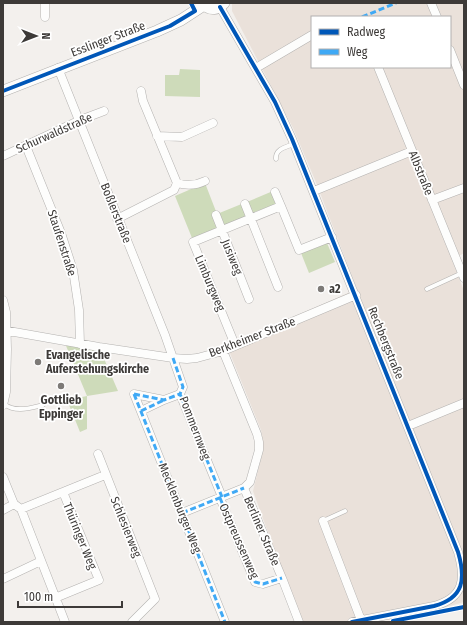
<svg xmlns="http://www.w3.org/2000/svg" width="467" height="625" font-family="'Fira Sans Condensed',sans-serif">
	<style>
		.built { fill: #eae1da; fill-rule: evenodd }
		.green { fill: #cedbba }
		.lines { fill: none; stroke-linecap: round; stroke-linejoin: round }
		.service-casing { stroke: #b4b2b0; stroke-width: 5 }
		.minor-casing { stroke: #b4b2b0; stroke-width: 9 }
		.secondary-casing { stroke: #b4b2b0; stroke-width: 12 }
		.service { stroke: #fdfdfc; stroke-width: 4 }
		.minor { stroke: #fdfdfc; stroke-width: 8 }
		.secondary { stroke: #fdfdfc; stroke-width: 11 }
		.quiet { stroke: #3fa9f5; stroke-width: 3; stroke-dasharray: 6 3; stroke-linecap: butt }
		.cycleway-casing { stroke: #fff; stroke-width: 6 }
		.cycleway { stroke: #0057b8; stroke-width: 4 }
		.poi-dot { fill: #7d7a77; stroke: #fff; stroke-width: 1.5 }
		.labels { text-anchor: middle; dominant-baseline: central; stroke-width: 3.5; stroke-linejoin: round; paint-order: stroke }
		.street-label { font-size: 12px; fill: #3d3a38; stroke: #fff }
		.poi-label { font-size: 12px; font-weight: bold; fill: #3d3a38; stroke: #fff; text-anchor: start }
	</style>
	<rect width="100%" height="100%" fill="#f3f0ed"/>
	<path class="built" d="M232,3h232v250l-12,7 12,31v311l-24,7 -73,13h-64l-25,-62 -25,-69 8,-33 2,-16 -2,-12 -34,-84 130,-57 -42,-109 -22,-52 -61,-117zM312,17h138v50h-138z"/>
	<path class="green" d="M180,69l20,1v27l-35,-1v-21h14z
		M205,183l12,31 27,-11 3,13 -55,22 -17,-42z
		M273,191l3,13 -24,9 -5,-11z
		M327,243l8,19 -26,11 -8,-20z
		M64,341l35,6 19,44 -31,5v33l-7,3 -13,-32 20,-4z"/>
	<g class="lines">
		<g class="service-casing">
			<path id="service" d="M276,159c-1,-10 10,-12 18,-15
				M427,289l35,-16
				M4,404c12,9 26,4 39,1
				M323,521l22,-10"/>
		</g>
		<g class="minor-casing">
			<path id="minor" d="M45,3v14
				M431,3l6,14
				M220,7l55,95 17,37 166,413c8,27 6,46 -24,54l-82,16
				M450,50l14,35
				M378,67l86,211
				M58,68l107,267 18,52 -3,7 42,103
				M256,68l56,-33
				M157,136l25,1 31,-14
				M26,146l35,87 12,37 6,40 1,34
				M3,156l77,-36 24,-9
				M177,183c10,3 20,2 28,-2
				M314,191l98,-40
				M275,192l6,14
				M432,200l32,-12
				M245,204l33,83
				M216,215l33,84
				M117,219l57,-29 3,-7 -34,-82 -2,-10
				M3,300l3,12 1,37 -1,43 -3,13
				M3,330l96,17 74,11 14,1 10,-1 26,-7 133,-56
				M235,345l-42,-103 88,-36 18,44 33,-13
				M223,351l34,83 2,8v8l-9,32 -6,6 38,90 17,44
				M134,394l91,228
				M134,394l30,6 16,-6
				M141,411l23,-11
				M408,426l56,-23
				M98,454l57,145 -23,23
				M3,477l11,27 7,5 44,113
				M220,498l35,84 8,2 19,-6
				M21,509l84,-34
				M3,510l11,-6
				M182,513l62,-25
				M323,521l38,99
				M3,579l38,-18
				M55,598l44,-18 -36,-88"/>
		</g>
		<g class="secondary-casing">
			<path id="secondary" d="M202,3c7,7 15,8 22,0
				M3,91l154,-60 24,-11 23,-15"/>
		</g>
		<use href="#service" class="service"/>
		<use href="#minor" class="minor"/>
		<use href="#secondary" class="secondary"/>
		<path class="quiet" d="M362,17l34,-14
			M173,358l10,29 -3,7 42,103
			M134,394l91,228
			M134,394l30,6 16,-6
			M141,411l23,-11
			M220,498l35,84 8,2 19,-6
			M182,513l62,-25"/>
		<g class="cycleway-casing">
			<path id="cycleway" d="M220,7l55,95 17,37 166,413c8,27 6,46 -24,54l-82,16
				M3,91l167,-65 25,-15 -4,-8
				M393,621l71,-14"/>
		</g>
		<use href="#cycleway" class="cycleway"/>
	</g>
	<g class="poi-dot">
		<circle cx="321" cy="289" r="4"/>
		<circle cx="38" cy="362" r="4"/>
		<circle cx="61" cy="386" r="4"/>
	</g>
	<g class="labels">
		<g class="street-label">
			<text transform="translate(108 39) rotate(-21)">Esslinger Straße</text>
			<text transform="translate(54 133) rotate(-24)">Schurwaldstraße</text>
			<text transform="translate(421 173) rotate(68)">Albstraße</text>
			<text transform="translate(116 213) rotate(68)">Boßlerstraße</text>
			<text transform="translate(62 243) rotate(72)">Staufenstraße</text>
			<text transform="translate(232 257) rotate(68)">Jusiweg</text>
			<text transform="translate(210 283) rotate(67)">Limburgweg</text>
			<text transform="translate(252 337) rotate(-21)">Berkheimer Straße</text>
			<text transform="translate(386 343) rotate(68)">Rechbergstraße</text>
			<text transform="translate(195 428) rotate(69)">Pommernweg</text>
			<text transform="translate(180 508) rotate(68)">Mecklenburger Weg</text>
			<text transform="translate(126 527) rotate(68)">Schlesierweg</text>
			<text transform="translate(262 531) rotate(67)">Berliner Straße</text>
			<text transform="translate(80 536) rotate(68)">Thüringer Weg</text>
			<text transform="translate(239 541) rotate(66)">Ostpreussenweg</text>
		</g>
		<g class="poi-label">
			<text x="329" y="289">a2</text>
			<text x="46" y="355">Evangelische<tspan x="46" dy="14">Auferstehungskirche</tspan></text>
			<text x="61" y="400" text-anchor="middle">Gottlieb<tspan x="61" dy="14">Eppinger</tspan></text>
		</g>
	</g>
	<rect width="467" height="625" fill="none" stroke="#3d3a38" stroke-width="8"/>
	<rect x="311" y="16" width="140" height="52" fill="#ffffff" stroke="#b1b0af"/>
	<rect x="319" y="29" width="20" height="6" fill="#0057b8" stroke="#b1b0af"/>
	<text x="347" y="36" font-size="12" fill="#3d3a38">Radweg</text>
	<rect x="319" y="49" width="20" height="6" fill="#3fa9f5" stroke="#b1b0af"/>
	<text x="347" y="56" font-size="12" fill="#3d3a38">Weg</text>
	<g transform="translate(36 36) rotate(90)" stroke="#ffffff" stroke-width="3" paint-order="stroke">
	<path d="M0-3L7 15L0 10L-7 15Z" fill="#3d3a38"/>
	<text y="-6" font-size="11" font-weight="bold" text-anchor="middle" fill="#3d3a38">N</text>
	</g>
	<path d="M18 601v6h104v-6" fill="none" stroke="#3d3a38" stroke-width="2"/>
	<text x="24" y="601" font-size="12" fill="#3d3a38" stroke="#ffffff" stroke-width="3" paint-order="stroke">100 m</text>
</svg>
